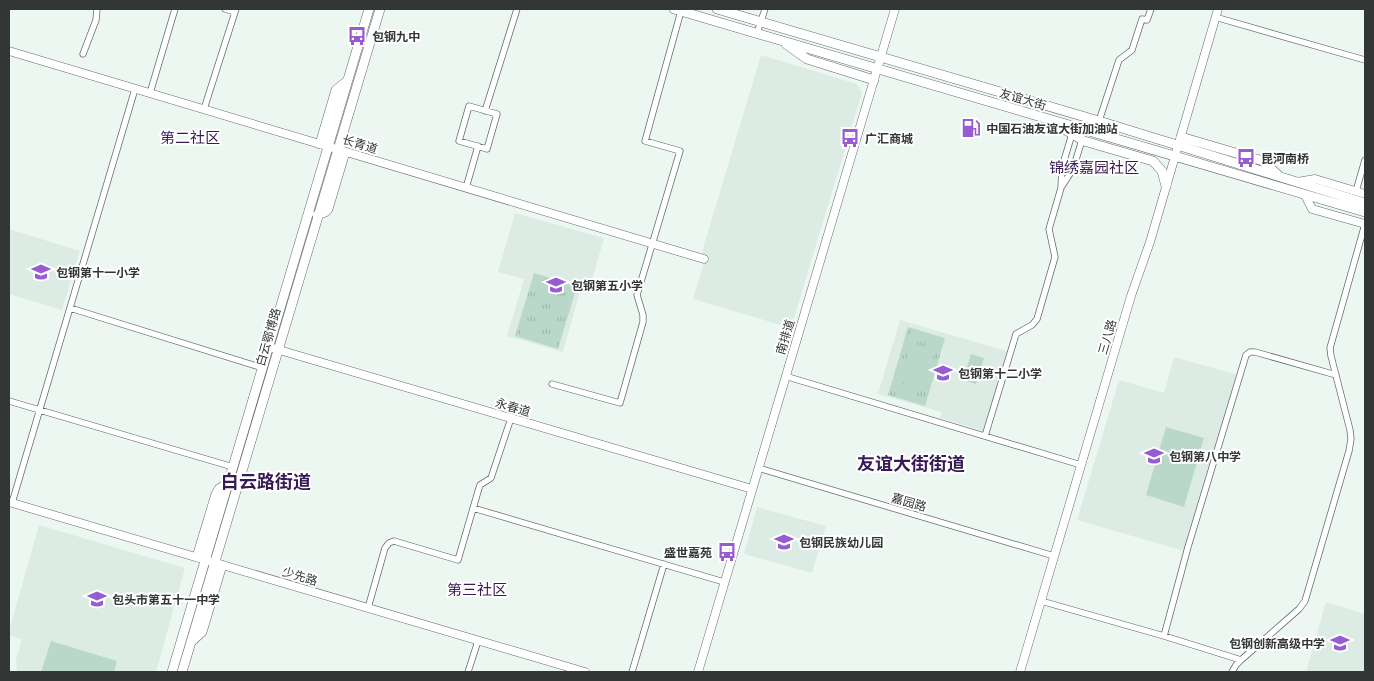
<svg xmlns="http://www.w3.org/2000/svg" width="1374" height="681" font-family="'PT Sans Narrow','Noto Sans SC',sans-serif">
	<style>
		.built { fill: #dcece4 }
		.grass { fill: url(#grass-tufts) }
		.pitch { fill: #b9d8c9 }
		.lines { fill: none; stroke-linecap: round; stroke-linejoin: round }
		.street-casing { stroke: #636c67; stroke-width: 7 }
		.secondary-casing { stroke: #636c67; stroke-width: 9 }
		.primary-casing { stroke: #636c67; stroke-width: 10 }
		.street { stroke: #fff; stroke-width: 5.5 }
		.secondary { stroke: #fff; stroke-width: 8 }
		.primary { stroke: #fff; stroke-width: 9 }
		.labels { text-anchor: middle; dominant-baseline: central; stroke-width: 4; stroke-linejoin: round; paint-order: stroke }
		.poi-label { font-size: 12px; font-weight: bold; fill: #323634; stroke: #fff; text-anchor: start }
		.street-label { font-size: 12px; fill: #323634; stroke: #fff }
		.quarter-label { font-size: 15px; fill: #391b54; stroke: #fff }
		.district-label { font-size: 18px; font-weight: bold; fill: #391b54; stroke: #fff }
	</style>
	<defs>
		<pattern id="grass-tufts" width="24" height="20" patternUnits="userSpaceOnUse" patternTransform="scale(1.25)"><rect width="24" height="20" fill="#b9d8c9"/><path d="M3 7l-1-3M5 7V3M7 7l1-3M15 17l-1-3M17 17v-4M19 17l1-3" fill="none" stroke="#a0baad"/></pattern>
	</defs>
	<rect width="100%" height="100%" fill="#edf7f2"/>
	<path class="built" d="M761,55l96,29 5,9 -71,235 -98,-29 13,-42 -5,-2z
		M515,213l89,25 -16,56 -8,-2 -17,60 -56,-16 17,-57 -26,-7z
		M9,229l71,22 -18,59 -53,-16z
		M900,320l107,31 -23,80 -44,-13 1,-6 -63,-18z
		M1174,357l64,18 -54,176 -107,-31 42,-140 45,13z
		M757,507l69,19 -14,47 -68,-19z
		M39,525l146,43 -29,104h-139l-1,-12 6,-21 -13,-4v-4z
		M1326,602l39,12v58h-59z"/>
	<path class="grass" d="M534,273l43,13 -19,63 -43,-13z
		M908,327l37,11 -20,68 -37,-11z"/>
	<path class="pitch" d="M912,344l23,6 -11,39 -23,-7z
		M971,354l13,4 -8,26 -13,-4z
		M1166,427l38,11 -20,69 -38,-12z
		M51,641l66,20 -3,11h-73z"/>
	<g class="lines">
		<g class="street-casing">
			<path id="street" d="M225,9l10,3
				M1215,17l150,43
				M757,33l8,-24
				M83,54l13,-34 1,-11
				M150,93l25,-84
				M469,106l28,8 -10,35 -28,-8z
				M204,109l32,-100
				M485,111l32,-102
				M1099,121l20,-61 13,-10 10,-31 5,1 4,-11
				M1062,186l11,-17 9,-29
				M466,188l12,-42
				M1356,191l9,-31
				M70,308l193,60
				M785,376l296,89
				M552,384l68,19 23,-81v-7l-6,-20 43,-144 -35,-10 36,-130
				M9,401l224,66
				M985,436l31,-102 16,-9 5,-6 16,-55 2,-7 -6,-28 12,-41 1,-21 10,-33
				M758,468l296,88
				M12,503l123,-414
				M473,508l251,74
				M1041,601l123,35 77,24 -5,5 -4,7
				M368,608l17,-60 4,-5 5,-2 64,19 21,-72 1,-3 11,-7 20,-60
				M1164,636l24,-89 58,-192 4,-3h5l81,23
				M1241,660l58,-51 6,-8 44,-150 2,-12 -1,-9 -19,-74 -1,-8 35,-124
				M468,672l10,-31
				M632,672l32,-108"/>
		</g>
		<g class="secondary-casing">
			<path id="secondary" d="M9,51l695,208
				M1297,182l18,-3 50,15
				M1305,195l7,14 53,15
				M269,347l483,142
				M9,502l576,170
				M698,672l197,-663
				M1020,672l111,-376 19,-54 68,-233"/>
		</g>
		<g class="primary-casing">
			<path id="primary" d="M674,9l691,203
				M717,9l382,112 266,82
				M786,44l21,15 67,21
				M1059,126l25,15 69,20 9,10 4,15
				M1181,137l82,24 15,14
				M320,144l16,-54 11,-9
				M317,215l8,-3 3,-3 17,-57
				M197,557l19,-63 3,-5 9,-6
				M192,641l10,-9 20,-67
				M172,672l197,-663
				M182,672l198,-663"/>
		</g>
		<use href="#street" class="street"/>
		<use href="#secondary" class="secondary"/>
		<use href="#primary" class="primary"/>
	</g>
	<defs>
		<g id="bus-bare" transform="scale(1.5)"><path d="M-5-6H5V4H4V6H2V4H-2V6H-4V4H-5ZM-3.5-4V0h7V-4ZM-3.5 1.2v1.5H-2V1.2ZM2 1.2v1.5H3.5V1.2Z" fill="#995bd2" stroke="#fff" stroke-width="2.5" paint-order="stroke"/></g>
		<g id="fuel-bare" transform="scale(1.5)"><path d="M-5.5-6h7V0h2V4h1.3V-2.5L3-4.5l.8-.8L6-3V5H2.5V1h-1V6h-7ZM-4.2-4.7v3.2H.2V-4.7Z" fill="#995bd2" stroke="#fff" stroke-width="2.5" paint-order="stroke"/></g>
		<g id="school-bare" transform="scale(1.5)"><path d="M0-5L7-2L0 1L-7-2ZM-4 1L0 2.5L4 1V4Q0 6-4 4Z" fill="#995bd2" stroke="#fff" stroke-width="2.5" paint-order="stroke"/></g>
	</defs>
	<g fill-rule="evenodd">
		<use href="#bus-bare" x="357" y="36"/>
		<use href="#fuel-bare" x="971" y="128"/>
		<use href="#bus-bare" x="850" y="138"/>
		<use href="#bus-bare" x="1246" y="158"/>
		<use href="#school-bare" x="41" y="272"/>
		<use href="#school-bare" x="556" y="285"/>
		<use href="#school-bare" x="943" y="373"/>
		<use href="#school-bare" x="1154" y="456"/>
		<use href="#school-bare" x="784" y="542"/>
		<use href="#bus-bare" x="727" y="552"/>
		<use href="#school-bare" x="97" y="599"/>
		<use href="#school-bare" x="1340" y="643"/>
	</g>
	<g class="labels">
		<g class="poi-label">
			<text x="372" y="36">包钢九中</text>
			<text x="986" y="128">中国石油友谊大街加油站</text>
			<text x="865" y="138">广汇商城</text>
			<text x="1261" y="158">昆河南桥</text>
			<text x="56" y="272">包钢第十一小学</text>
			<text x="571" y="285">包钢第五小学</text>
			<text x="958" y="373">包钢第十二小学</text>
			<text x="1169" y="456">包钢第八中学</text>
			<text x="799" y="542">包钢民族幼儿园</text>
			<text x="712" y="552" text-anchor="end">盛世嘉苑</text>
			<text x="112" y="599">包头市第五十一中学</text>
			<text x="1325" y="643" text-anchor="end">包钢创新高级中学</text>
		</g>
		<g class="street-label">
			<text transform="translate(1023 99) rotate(16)">友谊大街</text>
			<text transform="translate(360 144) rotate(17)">长青道</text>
			<text transform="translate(268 337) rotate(-74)">白云鄂博路</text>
			<text transform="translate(785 337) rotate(-73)">南排道</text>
			<text transform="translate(1107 337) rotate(-74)">三八路</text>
			<text transform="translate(513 407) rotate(16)">永春道</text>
			<text transform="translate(909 502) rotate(16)">嘉园路</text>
			<text transform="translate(300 576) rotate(17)">少先路</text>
		</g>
		<g class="quarter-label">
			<text x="190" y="137">第二社区</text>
			<text x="1094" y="167">锦绣嘉园社区</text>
			<text x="477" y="589">第三社区</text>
		</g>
		<g class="district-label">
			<text x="911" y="463">友谊大街街道</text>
			<text x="266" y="481">白云路街道</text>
		</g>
	</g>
	<rect width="1374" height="681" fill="none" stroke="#323634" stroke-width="20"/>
</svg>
